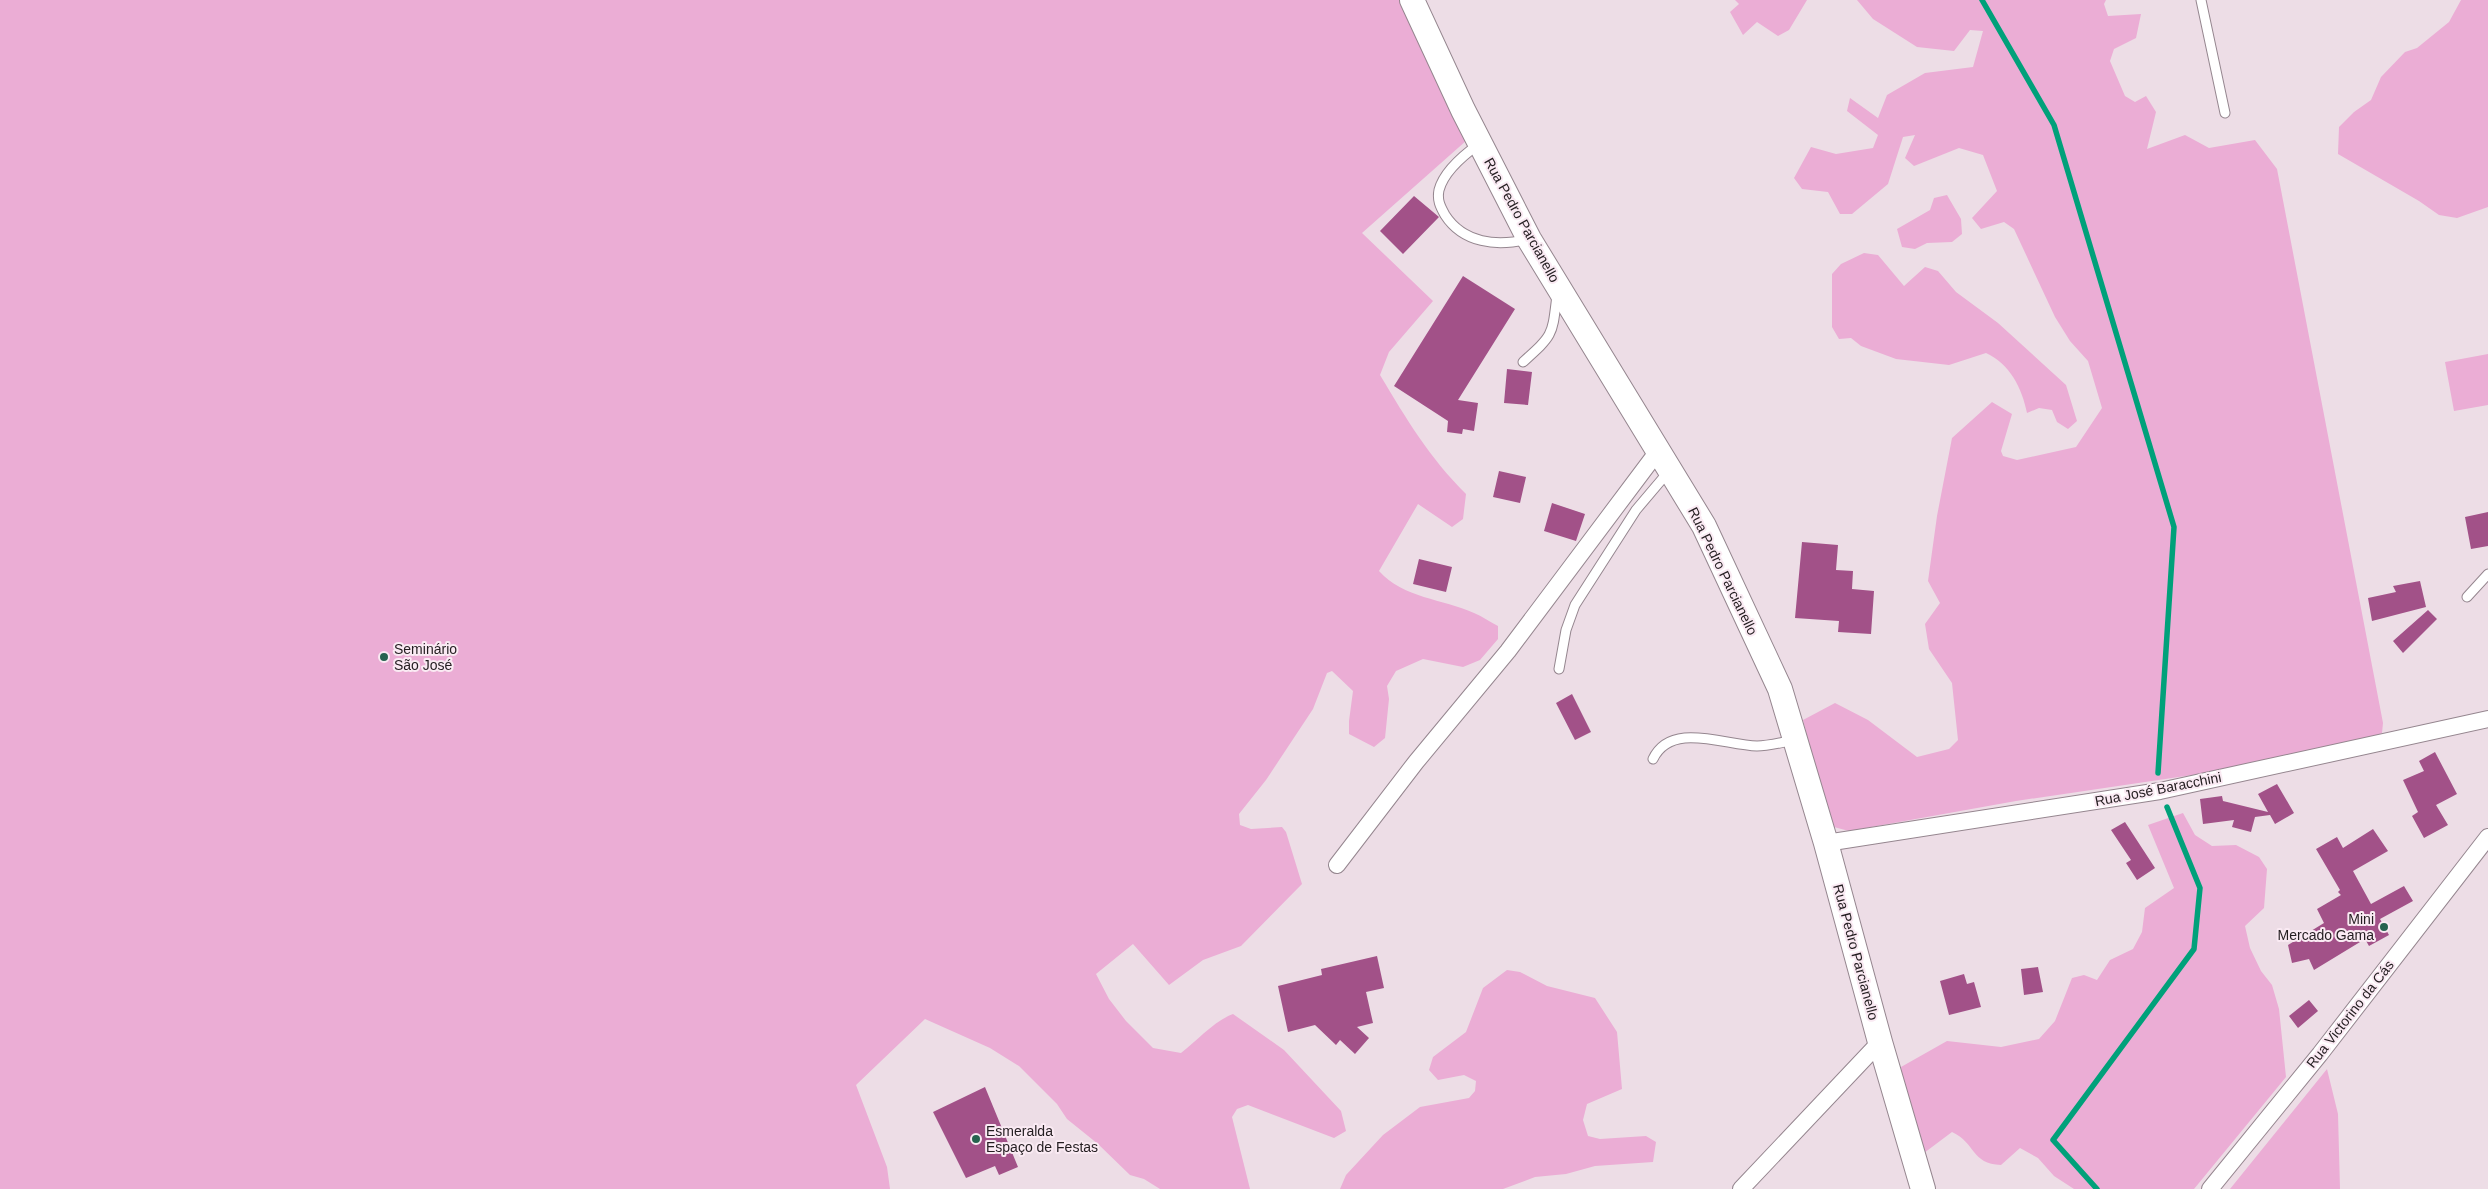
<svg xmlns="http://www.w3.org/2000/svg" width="2488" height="1189" font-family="Helvetica,sans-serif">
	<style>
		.green { fill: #ebadd5 }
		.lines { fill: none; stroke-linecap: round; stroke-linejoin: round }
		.stream { stroke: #00a17a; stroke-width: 5.5 }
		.building { fill: #a25188 }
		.lane-casing { stroke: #95868f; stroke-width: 11 }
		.street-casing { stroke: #95868f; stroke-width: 18 }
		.secondary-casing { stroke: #95868f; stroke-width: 26 }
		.lane { stroke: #fff; stroke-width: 9 }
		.street { stroke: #fff; stroke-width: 16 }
		.secondary { stroke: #fff; stroke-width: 24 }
		.poi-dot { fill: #26634f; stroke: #faeaf3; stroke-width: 2 }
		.labels { text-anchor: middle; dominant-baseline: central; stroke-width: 4; stroke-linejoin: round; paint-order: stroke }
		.street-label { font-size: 14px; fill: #231d20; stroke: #faeaf3 }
		.poi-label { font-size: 14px; fill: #231d20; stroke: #faeaf3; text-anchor: start }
	</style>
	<rect width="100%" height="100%" fill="#eddde6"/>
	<path class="green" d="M0,0h1400l67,140 -105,93 71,68 -44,51 -9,23c27,45 49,82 86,119l-3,25 -11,8 -34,-23 -39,67c24,27 64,28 95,42 8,3 16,9 24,13v13l-18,21 -17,7 -40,-8 -27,12 -9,15 2,13 -4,39 -11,9 -25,-13v-13l4,-30 -21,-20 -5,2 -14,36 -47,71 -27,34 1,11 11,4 31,-2 4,5 16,52 -61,62 -38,14 -34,25 -36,-41 -37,30 13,25 17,22 27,27 28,5c17,-13 33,-32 52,-39l51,36 57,61 5,20 -12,7 -86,-33 -11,4 -5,8 18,72h-90l-16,-10 -14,-4 -32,-31 -31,-25 -10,-15 -38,-38 -29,-18 -65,-29 -69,66 31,82 3,22h-890z
		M1735,0h72l-18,30 -11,6 -21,-14 -14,13 -13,-23 9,-8z
		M1857,0h249l-2,4 4,12 33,-2 -5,24 -22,11 -4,12 15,35 10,6 11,-6 10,16 -9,37 38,-14 24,13 46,-8 22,29 106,554 -1,10 -25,11 -131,26 -210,31 -167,30 -19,-5 -27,-106 32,-17 33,17 49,37 32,-8 9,-9 -6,-57 -23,-34 -4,-25 15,-21 -12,-22 9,-65 15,-78 40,-36 20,12 -11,37 2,5 14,4 59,-13 26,-39 -14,-47 -18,-20 -15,-24 -41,-88 -10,-7 -23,7 -9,-11 25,-27 -14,-36 -24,-7 -45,18 -9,-8 10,-23 -12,2 -15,47 -36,30h-12l-12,-22 -26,-3 -8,-11 17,-31 25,7 37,-6 5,-13 -31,-24 3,-13 28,20 9,-23 38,-22 48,-6 10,-36 -13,-1 -16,21 -37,-4 -44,-28z
		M2461,0h27v207l-31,11 -18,-3 -20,-14 -81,-47 1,-27 15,-15 17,-12 10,-23 24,-25 12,-4 32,-26z
		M1947,195l14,24 1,15 -10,8 -25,1 -12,6 -13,-2 -5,-18 33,-19 4,-12z
		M1864,253l14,2 26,31 21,-19 13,4 18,21 42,31 68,62 11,36 -9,8 -11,-7 -5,-12 -13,-2 -12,5c-5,-25 -17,-49 -41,-60l-37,12 -53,-6 -35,-13 -10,-8 -12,1 -7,-12v-53l9,-10z
		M2488,354v51l-34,6 -9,-49z
		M2183,813l12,22 17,11 24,-1 23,12 8,12 -3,39 -19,18 5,22 11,23 11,14 7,24 7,68 -92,112h-120l-20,-13 -16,-18 -18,-10 -19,17c-30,-1 -25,-22 -49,-33l-32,24 -10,-26 -9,-63 46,-26 54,6 38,-8 16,-18 17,-43 12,-3 13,5 13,-20 23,-11 9,-17 3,-24 29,-20 -26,-63z
		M1507,970l13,2 27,14 48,12 22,34 5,57 -35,15 -4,16 5,16 12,3 46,-3 10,6 -3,20 -58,4 -29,8 -31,3 -32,12h-163l6,-14 37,-40 37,-28 49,-9 6,-7 1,-10 -12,-6 -26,5 -9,-10 4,-13 33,-25 17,-44z
		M2327,1069l11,45 2,75h-110z"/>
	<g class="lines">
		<path class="stream" d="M1982,0l72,125 120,402 -16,246
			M2097,1189l-44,-49 141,-191 6,-61 -33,-81"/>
	</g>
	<path class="building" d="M1414,196l25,21 -36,37 -23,-23z
		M1463,276l52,33 -57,91 20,3 -4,28 -11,-2 -1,5 -15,-2 1,-11 -54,-35z
		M1507,369l25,3 -4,33 -24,-2z
		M1499,471l27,6 -6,26 -27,-6z
		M1552,503l33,11 -9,27 -32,-10z
		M2488,512v34l-17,3 -6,-32z
		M1802,542l36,3 -2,25 17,1 -1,18 22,2 -3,43 -33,-2 1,-11 -44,-3z
		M1419,559l33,8 -6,25 -33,-8z
		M2420,581l6,26 -54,14 -4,-23 28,-6 -3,-6z
		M2428,610l9,9 -34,34 -10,-12z
		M1572,694l19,38 -16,8 -19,-37z
		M2435,752l22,42 -21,11 12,20 -24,13 -12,-22 6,-4 -15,-32 21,-9 -5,-10z
		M2277,784l17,29 -19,11 -5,-9 -15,2 -4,15 -19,-5 2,-7 -31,4 -3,-25 22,-3 1,5 45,11 -10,-18z
		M2125,822l30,46 -18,12 -11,-17 5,-3 -20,-30z
		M2373,829l15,22 -35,20 18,33 33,-18 9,15 -33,18 9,16 -20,11 -4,-7 -51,31 -5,-11 -17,4 -4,-18 36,-22 -7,-14 24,-14 -3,-3 2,-2 -24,-41 21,-12 6,11z
		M1377,956l7,32 -18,4 7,31 -16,4 12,11 -14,16 -15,-14 -4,5 -21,-20 -27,7 -10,-46 44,-11 -1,-6z
		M2038,967l5,25 -19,3 -3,-26z
		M1964,974l3,10 7,-2 7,25 -32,8 -9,-34z
		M2309,1000l9,11 -20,17 -9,-12z
		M985,1087l33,80 -19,8 -4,-9 -29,12 -33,-66z"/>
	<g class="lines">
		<g class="lane-casing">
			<path id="lane" d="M2201,0l24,113
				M1479,144c-14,10 -35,27 -40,46 -2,10 1,16 6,25 18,28 52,32 82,24
				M1523,362c31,-28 29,-26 34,-67
				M2467,597l21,-23
				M1559,669l7,-39 9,-25 61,-95 33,-39
				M1653,759c18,-38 71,-14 104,-13 12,0 26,-4 38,-6"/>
		</g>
		<g class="street-casing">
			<path id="street" d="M1826,843l334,-52 328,-72
				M1337,865l79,-103 92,-111 150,-200
				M1741,1189l139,-147
				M2210,1189l110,-135 168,-217"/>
		</g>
		<g class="secondary-casing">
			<path id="secondary" d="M1412,0l51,110 66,129 175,287 76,163 46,154 54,199 43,147"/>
		</g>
		<use href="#lane" class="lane"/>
		<use href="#street" class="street"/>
		<use href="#secondary" class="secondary"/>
	</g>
	<g class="poi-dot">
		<circle cx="384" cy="657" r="5"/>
		<circle cx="2384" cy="927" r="5"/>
		<circle cx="976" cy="1139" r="5"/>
	</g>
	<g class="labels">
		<g class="street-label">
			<text transform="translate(1522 220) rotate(61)">Rua Pedro Parcianello</text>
			<text transform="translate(1723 571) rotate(64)">Rua Pedro Parcianello</text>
			<text transform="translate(2158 789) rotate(-11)">Rua José Baracchini</text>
			<text transform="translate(1856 952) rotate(75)">Rua Pedro Parcianello</text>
			<text transform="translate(2350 1014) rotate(-52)">Rua Victorino da Cás</text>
		</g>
		<g class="poi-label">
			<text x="394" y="649">Seminário<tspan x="394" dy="16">São José</tspan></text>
			<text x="2374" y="919" text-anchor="end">Mini<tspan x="2374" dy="16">Mercado Gama</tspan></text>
			<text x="986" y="1131">Esmeralda<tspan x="986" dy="16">Espaço de Festas</tspan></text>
		</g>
	</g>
</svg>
